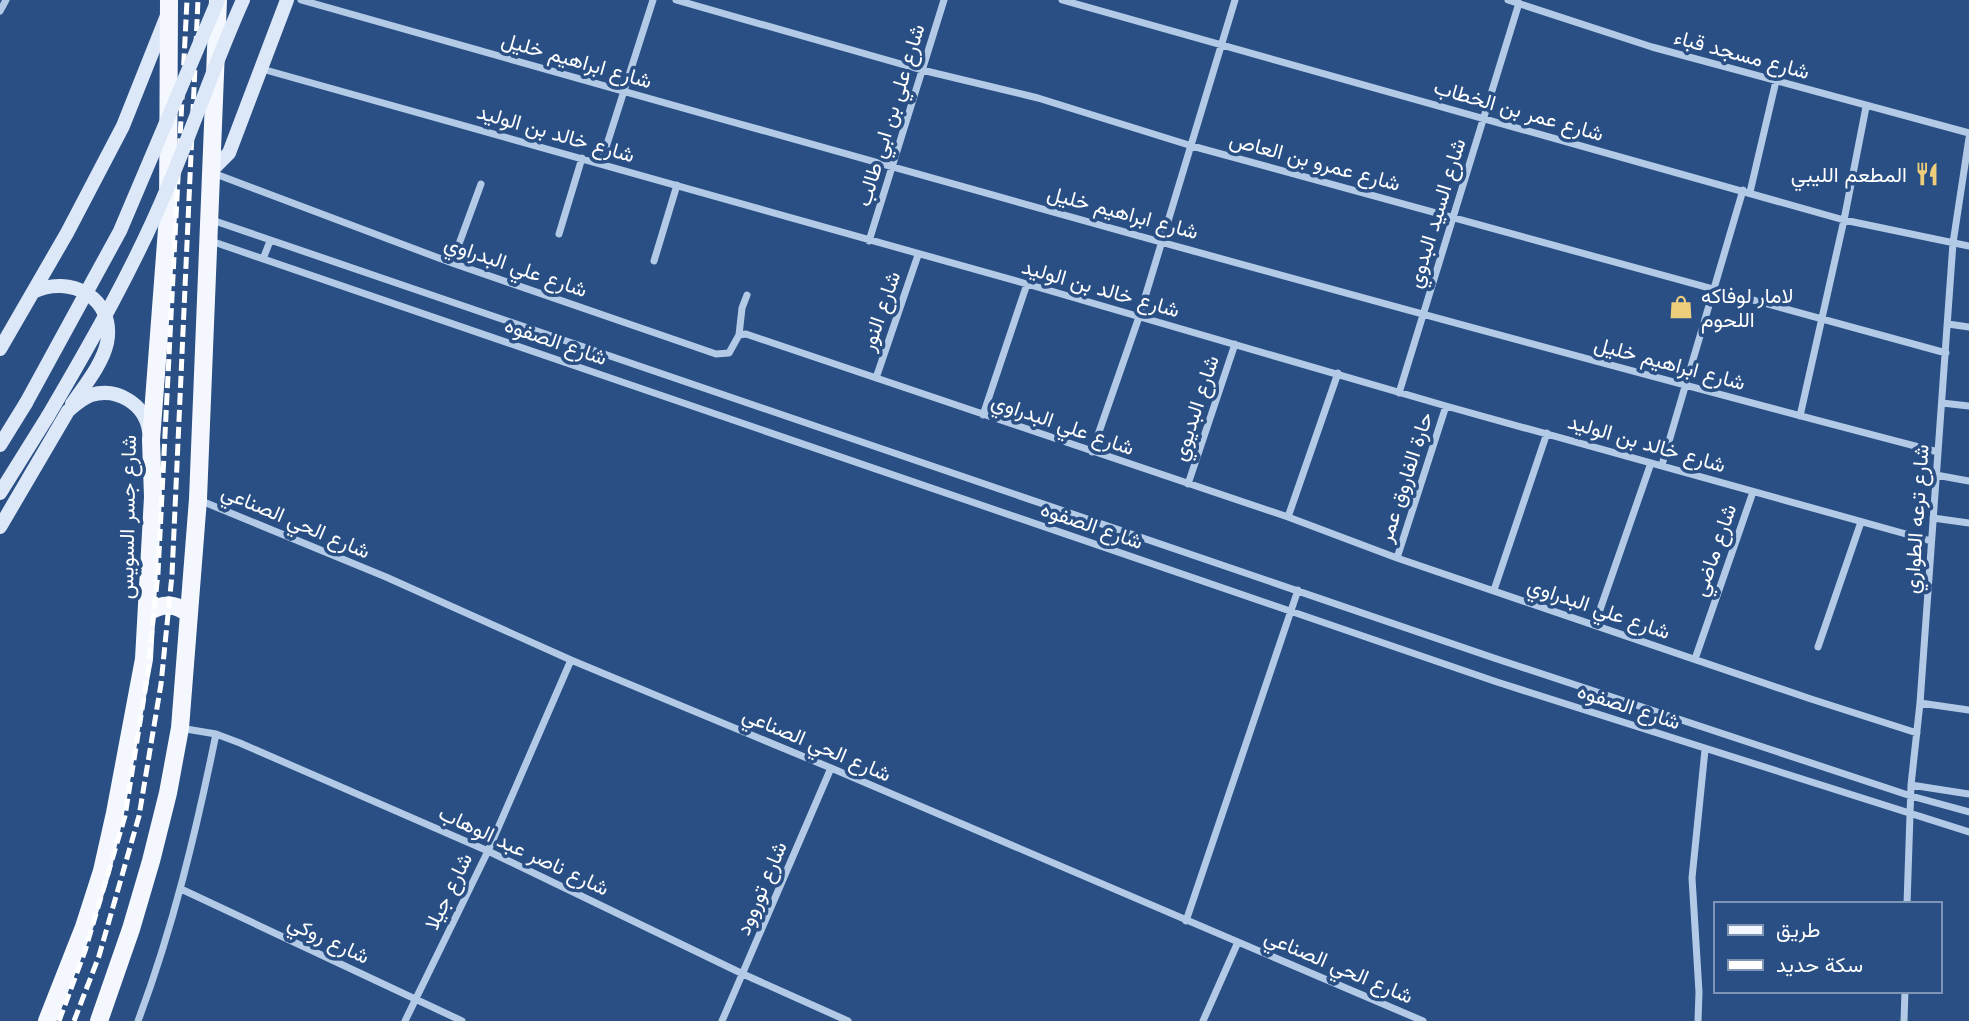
<svg xmlns="http://www.w3.org/2000/svg" width="1969" height="1021" font-family="Arial,Vazirmatn,sans-serif">
	<style>
		.lines { fill: none; stroke-linecap: round; stroke-linejoin: round }
		.minor { stroke: #b3cae7; stroke-width: 7 }
		.secondary { stroke: #dce7f7; stroke-width: 14 }
		.primary { stroke: #f4f8fe; stroke-width: 18 }
		.rail { stroke: #fff; stroke-width: 5; stroke-dasharray: 12 5; stroke-linecap: butt }
		.secondary-bridge { stroke: #dce7f7; stroke-width: 14 }
		.labels { text-anchor: middle; dominant-baseline: central; stroke-width: 7; stroke-linejoin: round; paint-order: stroke }
		.street-label { font-size: 21px; fill: #fff; stroke: #294f84 }
		.poi-label { font-size: 21px; fill: #fff; stroke: #294f84; text-anchor: end }
	</style>
	<rect width="100%" height="100%" fill="#294f84"/>
	<g class="lines">
		<path class="minor" d="M301,0c545,154 1089,309 1637,452
			M676,0l246,70 116,28 154,48 754,207
			M1062,0l782,220 125,26
			M1508,0l144,47 317,86
			M0,11l6,-11
			M262,69l765,215 419,122 485,135
			M601,163l52,-163
			M213,173l239,90 264,91 13,-1 10,-18 7,-1 542,183 109,41 414,141 106,34
			M1750,192l26,-111
			M209,219l1285,439 417,138 58,16
			M559,234l23,-76
			M208,240l1289,442 472,150
			M869,241l75,-241
			M263,259l7,-18
			M654,261l23,-76
			M452,263l29,-79
			M1948,324l21,3
			M739,335l3,-27 5,-13
			M876,378l42,-123
			M1399,393l120,-390
			M1942,403l27,3
			M983,415l44,-131
			M1800,416l44,-196 22,-113
			M1092,452l47,-135 96,-317
			M1662,465l81,-275
			M1936,475l33,6
			M1188,484l47,-140
			M199,500l187,77 185,83 260,108 592,253
			M1288,517l50,-144
			M1933,518l36,5
			M1397,558l49,-152
			M1494,590l53,-157
			M1595,624l56,-161
			M1818,647l43,-125
			M1695,659l58,-167
			M1920,703l49,7
			M180,728l36,6 24,9 248,108 255,123 105,47
			M1911,785l58,9
			M181,889l281,132
			M1907,904l4,-119 9,-82 33,-460 16,-105
			M1186,921l112,-331
			M138,1021c35,-93 58,-189 78,-287
			M405,1021l83,-170 83,-191
			M722,1021l109,-253
			M1203,1021l35,-79
			M1698,1021l1,-29 -7,-114 13,-128
			M1904,1021l1,-30"/>
		<path class="secondary" d="M210,172l19,-19 58,-153
			M33,292c37,-18 83,6 74,51 -5,22 -23,43 -35,61
			M0,349l67,-116 56,-107 43,-108
			M0,445l26,-42
			M0,493l48,-77
			M0,527l68,-116c7,-6 13,-12 23,-16 26,-8 54,9 58,36"/>
		<path class="primary" d="M148,612c15,-9 28,-9 41,2
			M47,1021l37,-94 18,-56 13,-58 29,-154 9,-162 -2,-57 17,-224 1,-216
			M99,1021l32,-92 20,-68 17,-68 12,-65 18,-229 20,-499"/>
		<path class="rail" d="M59,1021l26,-70 40,-135 22,-138 11,-105 29,-573
			M74,1021l25,-65 40,-140 22,-132 11,-109 26,-575"/>
		<path class="secondary-bridge" d="M26,403l94,-172 98,-231
			M48,416c44,-75 88,-152 121,-232 26,-61 47,-124 74,-184"/>
	</g>
	<defs>
		<g id="restaurant-bare" transform="scale(1.89)"><path d="M-5-6h1v4h1v-4h1v4h1v-4h1v5L-1.5 .5V6h-2V.5L-5-1ZM5-6V6H3V1.5H1.5Q1.5-4 5-6Z" fill="#eece7a" stroke="#294f84" stroke-width="2.5" paint-order="stroke"/></g>
		<g id="shop-bare" transform="scale(1.89)"><path d="M-5-2.5h2.3a2.7 3.5 0 0 1 5.4 0H5L5.5 6h-11ZM-1.5-2.5h3a1.5 2.3 0 0 0-3 0Z" fill="#eece7a" stroke="#294f84" stroke-width="2.5" paint-order="stroke"/></g>
	</defs>
	<g fill-rule="evenodd">
		<use href="#restaurant-bare" x="1927" y="174"/>
		<use href="#shop-bare" x="1681" y="307"/>
	</g>
	<g class="labels">
		<g class="street-label">
			<text transform="translate(1742 54) rotate(15)">شارع مسجد قباء</text>
			<text transform="translate(577 60) rotate(16)">شارع ابراهيم خليل</text>
			<text transform="translate(1519 110) rotate(16)">شارع عمر بن الخطاب</text>
			<text transform="translate(890 115) rotate(-73)">شارع علي بن ابي طالب</text>
			<text transform="translate(556 133) rotate(16)">شارع خالد بن الوليد</text>
			<text transform="translate(1315 161) rotate(15)">شارع عمرو بن العاص</text>
			<text transform="translate(1123 212) rotate(15)">شارع ابراهيم خليل</text>
			<text transform="translate(1436 213) rotate(-73)">شارع السيد البدوي</text>
			<text transform="translate(516 266) rotate(19)">شارع علي البدراوي</text>
			<text transform="translate(1101 288) rotate(16)">شارع خالد بن الوليد</text>
			<text transform="translate(880 311) rotate(-71)">شارع النور</text>
			<text transform="translate(556 341) rotate(19)">شارع الصفوه</text>
			<text transform="translate(1670 363) rotate(15)">شارع ابراهيم خليل</text>
			<text transform="translate(1195 408) rotate(-72)">شارع البديوي</text>
			<text transform="translate(1063 424) rotate(19)">شارع علي البدراوي</text>
			<text transform="translate(1647 443) rotate(16)">شارع خالد بن الوليد</text>
			<text transform="translate(1405 477) rotate(-72)">حارة الفاروق عمر</text>
			<text transform="translate(127 517) rotate(-89)">شارع جسر السويس</text>
			<text transform="translate(1916 519) rotate(-86)">شارع ترعه الطواري</text>
			<text transform="translate(296 521) rotate(23)">شارع الحي الصناعي</text>
			<text transform="translate(1092 525) rotate(19)">شارع الصفوه</text>
			<text transform="translate(1714 550) rotate(-71)">شارع ماضي</text>
			<text transform="translate(1599 608) rotate(19)">شارع علي البدراوي</text>
			<text transform="translate(1629 706) rotate(18)">شارع الصفوه</text>
			<text transform="translate(817 744) rotate(23)">شارع الحي الصناعي</text>
			<text transform="translate(524 850) rotate(25)">شارع ناصر عبد الوهاب</text>
			<text transform="translate(761 888) rotate(-67)">شارع توروود</text>
			<text transform="translate(448 891) rotate(-64)">شارع جيلا</text>
			<text transform="translate(329 939) rotate(25)">شارع روكي</text>
			<text transform="translate(1339 966) rotate(23)">شارع الحي الصناعي</text>
		</g>
		<g class="poi-label">
			<text x="1907" y="174">المطعم الليبي</text>
			<text x="1701" y="295" text-anchor="start">لامار لوفاكه<tspan x="1701" dy="24">اللحوم</tspan></text>
		</g>
	</g>
	<rect x="1714" y="902" width="228" height="91" fill="#294f84" stroke="#7f95b5" stroke-width="2"/>
	<rect x="1728" y="925" width="35" height="10" fill="#f4f8fe" stroke="#7f95b5" stroke-width="2"/>
	<text x="1776" y="937" font-size="21" fill="#ffffff">طريق</text>
	<rect x="1728" y="960" width="35" height="10" fill="#ffffff" stroke="#7f95b5" stroke-width="2"/>
	<text x="1776" y="972" font-size="21" fill="#ffffff">سكة حديد</text>
</svg>
